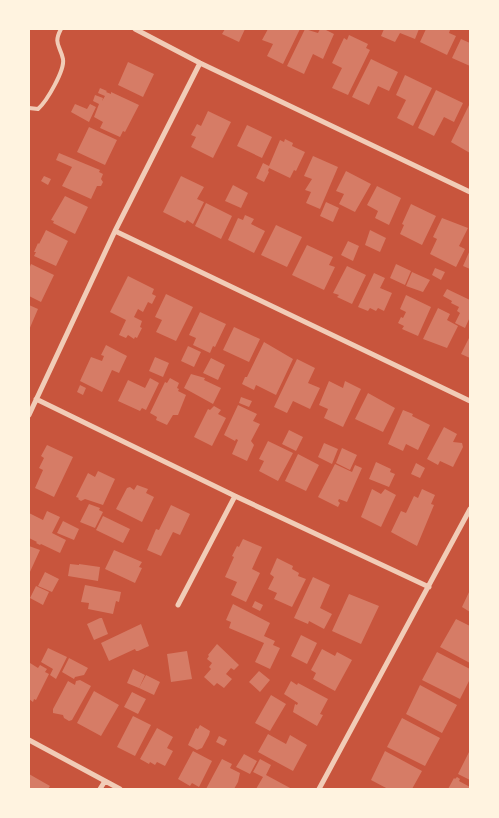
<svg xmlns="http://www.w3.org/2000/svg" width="499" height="818" font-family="'PT Sans Narrow',sans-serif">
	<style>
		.building { fill: #d67c66 }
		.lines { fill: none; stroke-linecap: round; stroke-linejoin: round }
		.service { stroke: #f1ccb7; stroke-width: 4 }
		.minor { stroke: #f1ccb7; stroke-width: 5 }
	</style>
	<rect width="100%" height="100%" fill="#c8553d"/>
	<path class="building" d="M225,29h20l-6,13 -17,-8z
		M268,29h32l-17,35 -16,-8 6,-12 -11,-4z
		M305,29l13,4 2,-4h4l10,5 -11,25 -10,-5 -9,20 -17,-8z
		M384,29h35l-4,10 -15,-6 -5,9 -14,-6z
		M426,29h22l2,1 -1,3 7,3 -9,19 -27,-13z
		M349,35l19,9 -2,4 4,2 -22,45 -16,-7 10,-20 -10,-5 12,-25 3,2z
		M461,39l9,4v23l-18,-8z
		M371,59l27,13 -9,19 -11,-5 -9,19 -17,-8z
		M128,62l26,12 -11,23 -25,-12z
		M405,75l27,13 -19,38 -16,-8 9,-18 -10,-5z
		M100,88l7,3 -1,1 5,2v-2l28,13 -14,27 -2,-1 -3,6 -20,-9 3,-6 -9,-5 5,-13 -6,-3 2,-6 8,3 -1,3 3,-5 -7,-3z
		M436,90l27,13 -9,19 -10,-5 -10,19 -16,-8z
		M470,103v50l-19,-11z
		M75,104l12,5 3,-5 6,3 -7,15 -18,-10z
		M208,111l23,11 -18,36 -22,-11 5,-10 -5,-2 6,-11 4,2z
		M247,125l25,12 -10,21 -25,-12z
		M89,127l28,13 -12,25 -28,-13z
		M285,139l8,4 -1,3 13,6 -9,19 -2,-1 -4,8 -21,-10 -1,3 1,1 -5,10 -8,-4 7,-15 6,3 11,-26 4,2z
		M59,153l41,17 -1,2 4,2 -2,5 2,3 -2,4h-4l-6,13 -29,-13 10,-19 -16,-7z
		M313,156l25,11 -18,42 -14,-6 5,-11 -6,-2 7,-11 -8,-3z
		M346,171l25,13 -16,28 -16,-8 5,-10 -8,-3z
		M44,176l7,3 -3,6 -7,-4z
		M181,176l23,11 -7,12 7,3 -11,22 -6,-4 -2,3 -22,-11z
		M233,185l15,8 -7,15 -16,-7z
		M377,186l24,12 -12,27 -14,-7 3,-7 -11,-6z
		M65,196l23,11 -13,27 -22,-11 1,-2 -3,-1z
		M326,202l13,6 -6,14 -13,-6z
		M206,203l26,13 -11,23 -26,-13z
		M411,204l25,12 -14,29 -22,-11 4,-9 -2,-1z
		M245,215l9,4 -3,5 14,7 -11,22 -26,-13 10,-22 5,2z
		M442,218l26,10 -9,18 6,3 -9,18 -26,-13 7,-15 -4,-2z
		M276,225l26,12 -15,30 -26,-12z
		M46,230l22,11 -12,25 -22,-10 2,-4h-2l4,-9 1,1z
		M370,230l16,8 -6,14 -15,-7z
		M348,241l11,5 -6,15 -12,-6z
		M307,245l26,12 -4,8 6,2 -11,23 -32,-15z
		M470,250v19l-7,-3z
		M31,264l23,11 -13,27 -12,-6v-27z
		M396,264l15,7 -6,14 -15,-7z
		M347,266l19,9 -14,29 -15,-7 2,-2 -6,-2z
		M435,268l10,4 -4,8 -9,-5z
		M412,272l18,8 -7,12 -17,-6z
		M374,273l11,5 -5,10 12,5 -8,18 -6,-3 -2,3 -6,-3 -2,3 -10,-4z
		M128,276l26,13 -2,5 4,2 -4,8 -4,-2 -5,10 -5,-3 -4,8 8,4 -2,6 2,1 -5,10 -2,-1 -1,2 -6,-4 -2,3 -7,-3 7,-15 -16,-8z
		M447,289l23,11v17l-5,11 -10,-5 5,-10 -3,-2 2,-4 -8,-4 1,-2 -9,-5z
		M166,294l27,13 -17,34 -20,-9 6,-12 -7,-3z
		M406,295l25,12 -13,29 -16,-7 2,-3 -6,-3 3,-6 2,1 3,-6 -6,-3z
		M29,305l9,4 -9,21z
		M438,308l12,6 -3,6 11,6 -11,22 -24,-9z
		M200,312l26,12 -11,23 -2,-1 -3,7 -17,-8 3,-7 -7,-3z
		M234,327l26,12 -11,23 -26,-12z
		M469,338h1v20l-9,-4z
		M264,342l29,17 -17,36 -20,-10 -2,5 -12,-6 3,-7h2z
		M106,345l21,11 -8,17 -7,-3 -10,22 -22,-11 11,-24 11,4 2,-5 -3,-1z
		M188,346l13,6 -7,15 -13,-6z
		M155,357l14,6 -6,14 -14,-6z
		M211,358l14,7 -7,15 -15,-7z
		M297,359l18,9 -7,15 12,5 -10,21 -17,-8 -6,12 -13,-6z
		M191,374l14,4 -1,2 17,8 -8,16 -29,-16z
		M150,378l9,5 -13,27 -4,-2 -2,3 -22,-10 10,-21 17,8z
		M170,378l9,5 -2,5 2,1 -1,2 8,4 -8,20h-5l-6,10 -11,-5 1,-3 -7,-4 15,-31 2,1z
		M329,381l14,7 2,-7 16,8 -18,38 -19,-9 4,-9 -9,-4z
		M80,385l6,3 -3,7 -6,-3z
		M368,393l27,15 -12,24 -28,-13z
		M241,397l11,4 -3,6 -10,-4z
		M238,405l19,9 -4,7 7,3 -9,17 3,4 -7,16 -15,-7 6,-14 -2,-1 -1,2 -11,-6z
		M214,406l7,4 -3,4 8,4 -14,28 -18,-9 14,-28 2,1z
		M403,410l10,4 -1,2 18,9 -12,25 -12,-6 -3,7 -15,-7z
		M444,427l13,7 -4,8 9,1 1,4 -10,20 -13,-6 -2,4 -11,-6z
		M289,430l14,7 -7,14 -14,-7z
		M268,441l25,12 -15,28 -19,-10 5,-10 -5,-2z
		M324,443l14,6 -6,15 -14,-7z
		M47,445l26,12 -19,40 -19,-9 8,-18 -4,-2 5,-10 -3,-2z
		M342,448l15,7 -7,15 -14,-7z
		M298,454l21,11 -13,26 -21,-10z
		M376,462l15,7 -1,3 5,2 -6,13 -20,-8z
		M416,463l9,5 -5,10 -9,-4z
		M335,464l17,8 3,-7 7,3 -15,34 -8,-3 -1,2 2,2 -2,4 -20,-10z
		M98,471l17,8 -12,26 -18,-6 -4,2 -3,-2 1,-1 -3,-1 12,-24 7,4z
		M137,485l11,4 -2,4 8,4 -12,25 -26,-13 11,-21 3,-1 4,3z
		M372,489l9,5 4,-5 11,6 -15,32 -20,-10z
		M422,489l13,6 -4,9 3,1 -17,41 -26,-14 10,-21 5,2 8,-17 4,2z
		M89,504l11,4 -1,2 4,2 -8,16 -15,-6z
		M171,505l19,9 -10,21 -7,-3 -12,24 -14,-6 9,-21 3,1z
		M47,511l13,6 -8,16 14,7 -6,13 -19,-9 -1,1 -4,-2 1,-1 -8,-4v-25l14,7z
		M103,516l27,13 -7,14 -27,-13z
		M63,521l16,8 -5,11 -17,-7z
		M243,539l19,8 -10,22 8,4 -14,29 -15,-7 6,-13 -12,-5 9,-20 -2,-1 5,-10 2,1z
		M29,546l11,4 -11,24z
		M114,550l28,12 -3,5 3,1 -7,15 -30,-14z
		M277,558l16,8 -1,3 7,4 -1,3 8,3 -14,28 -18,-8 3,-6 -9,-4 6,-12 -4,-3z
		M70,564l9,1v-1l21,3 -2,14 -30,-5z
		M45,572l14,7 -7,13 -14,-6z
		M313,577l17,8 -10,23 12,6 -8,15 -15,-8 -1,3 -14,-6z
		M85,585l36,7 -2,10 -3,-1 -3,13 -25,-5 1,-6 -8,-1z
		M36,586l13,6 -6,13 -13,-7z
		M470,590v22l-8,-5z
		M349,594l30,12 -18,38 -29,-13z
		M255,601l8,4 -3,6 -8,-4z
		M233,604l37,19 -6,13 11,5 -2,4 7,3 -10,21 -15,-7 9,-19 -35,-15 2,-6 -5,-2z
		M100,618h2l6,16 -14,6 -7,-16z
		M456,619l14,7v37l-30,-16z
		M141,624l8,22 -11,5h-2l-1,-2 -26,12 -8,-18z
		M301,635l16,8 -10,21 -16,-8z
		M217,644l22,21 -5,5 -3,-2 -5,6 6,5 -8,9 -7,-5 -3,3 -10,-9 7,-8 -2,-2 3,-4 -5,-4 2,-3 -1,-1z
		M48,648l19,9 -11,22 -6,-4 3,-6 -12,-7z
		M322,649l13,7 2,-4 15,8 -17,31 -22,-12 3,-6 -5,-3z
		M187,651l5,28 -21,3 -4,-28z
		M437,652l33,17v10l-10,20 -38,-19z
		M69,658l19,10 -4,7 -9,2 -1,2 -12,-7z
		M30,663l8,5 2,-3 7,4 -2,3 4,2 -13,26 -2,-1 -1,3 -4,-3z
		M133,669l12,6 -6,13 -12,-5z
		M259,671l11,9 -10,12 -11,-10z
		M146,675l14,7 -6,13 -15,-7z
		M80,680l11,6 -19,34 -3,1 -5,-3 -1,-3 -10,-2v-4l15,-28 7,4 1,-4z
		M291,681l6,4 1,-2 30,16 -8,15 3,1 -6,11 -24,-14 2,-8 2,1 1,-2 -14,-9z
		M420,685l37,20 -15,28 -36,-19z
		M94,691l25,14 -18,31 -24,-13z
		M132,692l14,7 -8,15 -14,-7z
		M271,695l15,9 -16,27 -15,-8z
		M133,716l18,9 -16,31 -18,-9z
		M402,718l38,20 -15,28 -38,-19z
		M200,725l10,6 -1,4 -7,13 -5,2 -9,-5 8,-17 2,1z
		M157,728l16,9 -6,11 6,3 -8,15 -8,-4 -2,3 -5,-3 -1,2 -9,-5z
		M268,734l18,10 4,-9 17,10 -14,26 -35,-19z
		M219,736l8,4 -3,6 -8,-4z
		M470,750v30l-12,-6z
		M193,751l19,10 -13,26 -7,-4 -2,3 -12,-7z
		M385,751l37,20 -10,18h-24l-17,-9z
		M244,754l13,7 -7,13 -14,-7z
		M222,759l10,5 -2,4 10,5 -2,9 -4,7h-28z
		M260,759l11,6 -5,10 26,14h-36l7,-12 -10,-5z
		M29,774l21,12 -2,3h-19z
		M457,777l3,2 -1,2 11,6v2h-22l6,-11 1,1z"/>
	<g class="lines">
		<path class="service" d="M29,108l9,1c9,-8 27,-39 25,-50 -3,-14 -10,-15 -2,-30"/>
		<path class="minor" d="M135,29l65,34 270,129
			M115,231l355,170
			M36,399l199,97 194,91
			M29,415l86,-184 85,-168
			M178,605l57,-109
			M29,740l91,49
			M100,789l5,-8
			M319,789l151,-280"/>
	</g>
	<rect width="499" height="818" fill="none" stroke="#fff3e0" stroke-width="60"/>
</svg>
